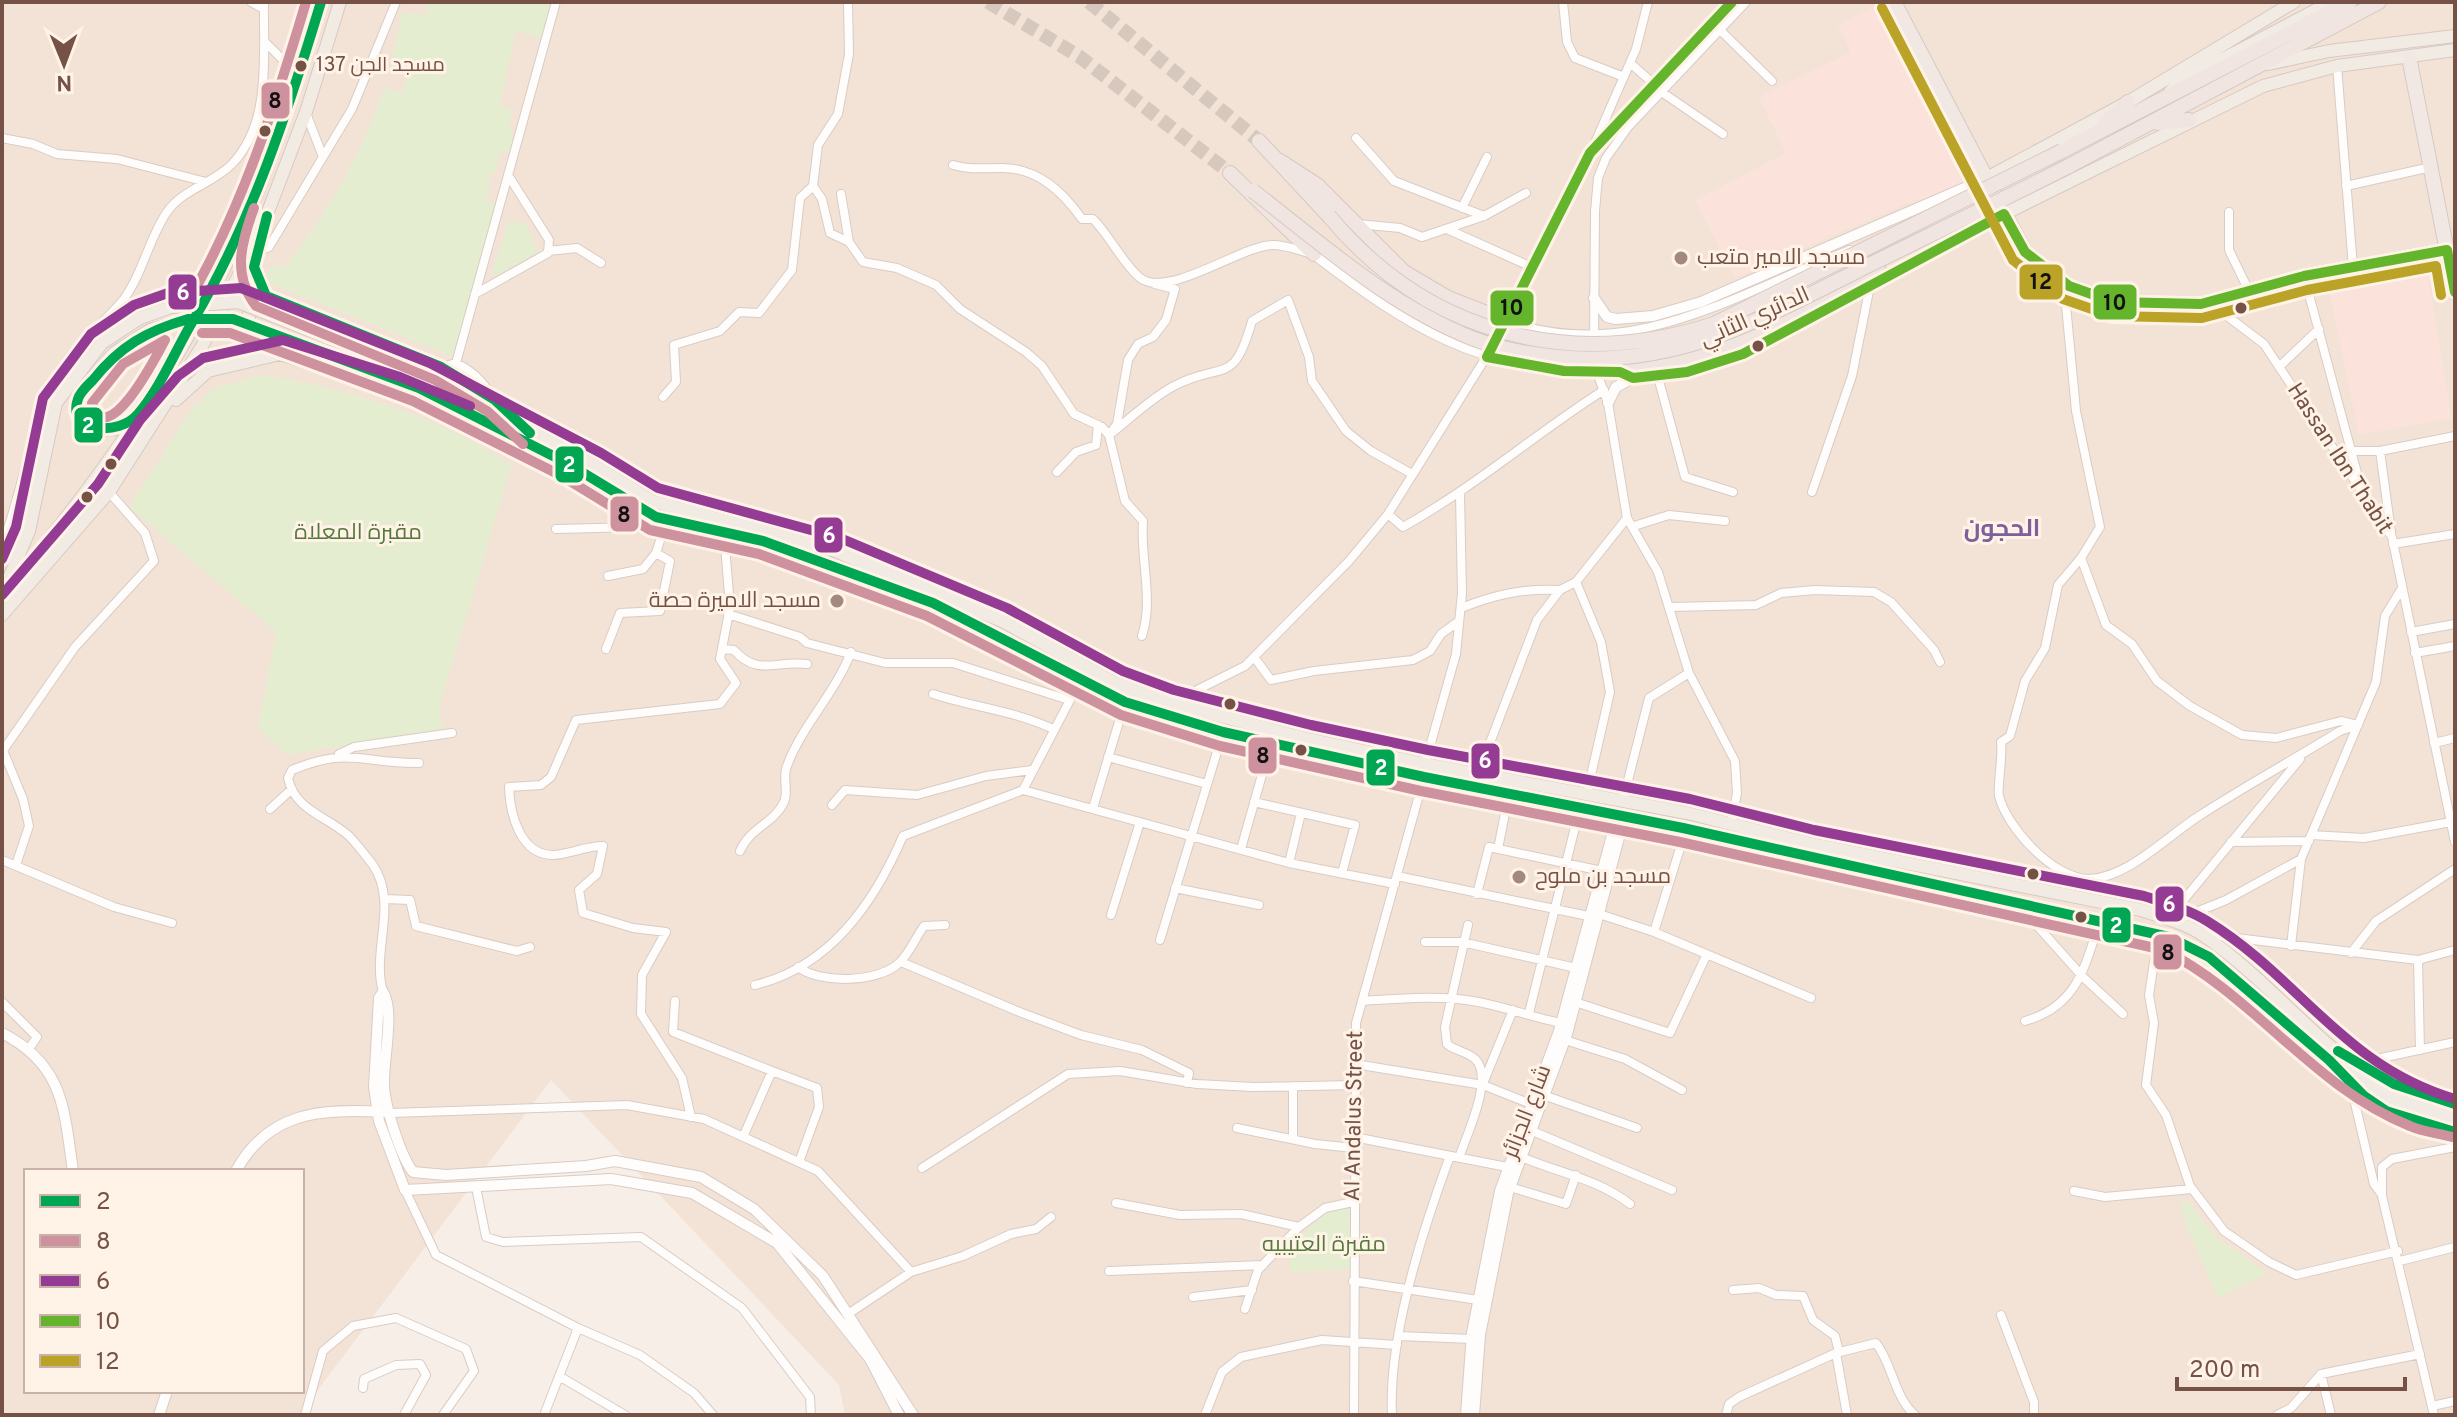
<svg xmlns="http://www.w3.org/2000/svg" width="2457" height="1417" font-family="Overpass,Cairo,sans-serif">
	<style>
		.residential { fill: #f3e3d6; fill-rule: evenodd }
		.commercial { fill: #fbe3dc }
		.green { fill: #e5edd0 }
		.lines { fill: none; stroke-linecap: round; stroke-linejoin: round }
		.motorway-tunnel { stroke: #d7c8be; stroke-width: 14; stroke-dasharray: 14 7; stroke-linecap: butt }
		.minor-casing { stroke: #d8ccc5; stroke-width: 10 }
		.tertiary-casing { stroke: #d8ccc5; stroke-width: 12 }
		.primary-casing { stroke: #d6c9c3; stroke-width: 14 }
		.trunk-casing { stroke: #d6c9c3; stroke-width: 16 }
		.motorway-casing { stroke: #d6c9c3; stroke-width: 16 }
		.minor { stroke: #fefdfb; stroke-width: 8 }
		.tertiary { stroke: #fefdfb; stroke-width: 10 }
		.primary { stroke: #f2ebe4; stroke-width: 12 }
		.trunk { stroke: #f2e8e3; stroke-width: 14 }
		.motorway { stroke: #f1e5e2; stroke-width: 14 }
		.primary-bridge-casing { stroke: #d6c9c3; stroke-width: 14; stroke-linecap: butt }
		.motorway-bridge-casing { stroke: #d6c9c3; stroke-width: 16; stroke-linecap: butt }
		.primary-bridge { stroke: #f2ebe4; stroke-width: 12 }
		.motorway-bridge { stroke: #f1e5e2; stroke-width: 14 }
		.bus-1-casing { stroke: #fff3e8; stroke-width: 16 }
		.bus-2-casing { stroke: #fff3e8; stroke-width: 16 }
		.bus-3-casing { stroke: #fff3e8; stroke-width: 16 }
		.bus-4-casing { stroke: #fff3e8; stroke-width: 16 }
		.bus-5-casing { stroke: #fff3e8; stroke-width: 16 }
		.bus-1 { stroke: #00a651; stroke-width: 10 }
		.bus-2 { stroke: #ce919e; stroke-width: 10 }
		.bus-3 { stroke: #943c94; stroke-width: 10 }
		.bus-4 { stroke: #64b42c; stroke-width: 10 }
		.bus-5 { stroke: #baa327; stroke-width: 10 }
		.bus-dot { fill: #765145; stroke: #fff3e8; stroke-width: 3 }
		.poi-dot { fill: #a3887e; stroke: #fff3e8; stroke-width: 3 }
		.labels { text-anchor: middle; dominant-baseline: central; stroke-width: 6; stroke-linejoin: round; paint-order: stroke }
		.bus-label { font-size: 20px; fill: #765145; stroke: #fff3e8; text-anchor: start }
		.poi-label { font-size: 22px; fill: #765145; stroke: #fff3e8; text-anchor: start }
		.street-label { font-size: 22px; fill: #765145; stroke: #fff3e8 }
		.park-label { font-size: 22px; fill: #54783a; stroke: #fff3e8 }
		.neighbourhood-label { font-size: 24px; font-weight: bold; fill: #7f609b; stroke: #fff3e8 }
		.line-badge { stroke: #fff3e8; stroke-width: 3 }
		.badge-label { font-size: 22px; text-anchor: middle; font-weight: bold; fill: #fff }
		.pale-badge-label { font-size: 22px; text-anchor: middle; font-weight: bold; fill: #111 }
	</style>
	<rect width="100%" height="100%" fill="#f7efe7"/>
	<path class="residential" d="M2,2h2453v1413h-1610l-6,-30 -288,-305 -252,335h-297zM26,1171h276v220h-276z"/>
	<path class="commercial" d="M1883,2h3l90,179 -49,22h-20l-172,75 -40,-78 91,-47 -27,-56 92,-45 -13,-27z
		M2427,271l24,147 -92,17 -30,-145z"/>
	<path class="green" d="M426,2h125l-10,36 -25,-7 -17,76 13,3 -3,16 7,16 -5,11 -11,-2 -5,22h-5l-2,28 11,4 -28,86 -13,60 -7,5 -184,-74 -1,-6 6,-11 12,4c42,-55 79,-114 100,-181l19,5 6,-26 -18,-5 12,-50 24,3z
		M508,222l18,1 13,33h-11v9h-18l-1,9h-17z
		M262,375c74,10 191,46 249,91l-71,239 2,24 -155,26 -29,-27 18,-96 -147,-125 64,-100 22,-19z
		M2180,1202h9l27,35 51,36 -49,25 -30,-68z
		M1349,1207l1,62 -60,3v-27l38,-33z"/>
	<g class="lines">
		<path class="motorway-tunnel" d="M988,2l92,55 150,116
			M1089,2l170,139"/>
		<g class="minor-casing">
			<path id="minor" d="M251,2l13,7
				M848,2l1,52 -11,60 -20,31 -5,41 9,13 8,34 19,9 14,20 34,6 39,17 24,24 66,43 16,14 32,48 28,13 7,8 16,66 18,20c-3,39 11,78 -1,115
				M1563,2l4,40 8,16 49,19
				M1720,30l52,51
				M264,41l34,34
				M1630,63l24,21
				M2337,66l16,201
				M1663,93l60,41
				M2,138l31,6 24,10 60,5 89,23
				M1356,138l38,43 90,35
				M1594,145l42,-96 12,-47
				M323,157l29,-48 44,-107
				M953,165c17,5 31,3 49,3 36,0 61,24 80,51h11c17,17 28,42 46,58 27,24 102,-32 134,-32 12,0 25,5 36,8
				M2346,186l85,-19
				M841,194l8,48
				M1462,208l25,-51
				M2229,212v38l20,41
				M1358,224l42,4 22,9 62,-21 42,-23
				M1449,230l85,38
				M548,251l29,-3 24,15
				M255,253l14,-6 54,-90 -17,-44
				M2304,276l56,208
				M2064,284l12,127 24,116 -19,31 -23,27 -13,63 -20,33 -15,55 -9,6c2,15 -4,47 -2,54 8,32 55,83 90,83 39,-1 78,-43 110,-63 46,-30 94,-56 141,-85l18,-6
				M475,294l73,-41 1,-13 -41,-65
				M2204,305l19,8 41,31 128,193 63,305
				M1507,321l83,-168 142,-151
				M1507,321c125,44 232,-29 343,-71
				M1594,345l1,-134 3,-33 8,-20 22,-31 118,-125
				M456,363l100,-361
				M441,367l15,-4c17,8 26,18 36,33
				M2279,367l40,-38
				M1596,370l12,33 19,115 31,54 31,101 46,88 2,32 -6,31
				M1596,373l24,-1
				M1658,377l27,100 48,15
				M663,397l13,-15 -2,-37 46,-14 19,-19 20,1 33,-43 8,-72 13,-12
				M1112,431l5,-7 11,-64 10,-16 15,-7 13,-17 9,-31 -20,-5
				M1109,435c21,-16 42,-37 65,-49 50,-26 59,2 78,-65l36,-21 21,57 3,24 34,50 25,20 41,23
				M2351,451h29l75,-15
				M2380,451l11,81
				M1057,472l19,-20 20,-7 2,-20
				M1812,492l40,-116 18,-90
				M1388,514l15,13c73,-41 132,-93 201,-137
				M1634,526l35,-11 56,6
				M556,529l81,-2 26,4
				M2393,544l62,-10
				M2,546c22,-59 29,-123 61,-179 16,-27 42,-44 61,-68 19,-26 25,-61 43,-87 15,-22 46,-29 64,-47 41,-41 32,-110 33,-163
				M2081,558l25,67 26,19 25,37 33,25 52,29 34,3 65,-17 16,4
				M608,576l35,-7 13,-16
				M1671,607l85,-2 25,-12 34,-3 59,2 17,10 43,48 6,12
				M1461,608c33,-13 62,-20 99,-18
				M728,614l72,23 7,6 78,20h68l116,37
				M2411,632l44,-8
				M606,649l14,-36 40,-2 10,-50 -14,-8 11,-34
				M722,649l12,1c24,27 41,10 73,14
				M2415,653l40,-7
				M1254,657l17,23 43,-9 99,-11 17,-9 11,-17 18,-13
				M933,694c40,13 82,17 120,35
				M1173,702l72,-36 104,-105 39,-47 102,-163
				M2434,743l21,-5
				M2,748l21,51 6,27 -13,39
				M2,752l73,-105 79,-86 -9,-28 -36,-41
				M339,754l15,-7 98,-14
				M1108,757l99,27
				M1425,764l31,-110 6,-61 -2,-98
				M1478,774l59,-154 23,-30 16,-8
				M1023,790l58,-111
				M1587,793l23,-101 -9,-50 -25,-60 51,-64
				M1623,800l26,-102 40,-25
				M1254,802l101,23 -13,48
				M832,805l13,-15 72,5 69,-19 46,-6
				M1093,808l32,-106
				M270,809l22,-20
				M2311,835l53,3 87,-16
				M2231,842l78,-1
				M1241,849l30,-106
				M1498,849l11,-56
				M740,851c10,-24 34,-27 44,-49 5,-11 -2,-25 3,-36 15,-41 48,-72 64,-114
				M2,860l112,47 58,16
				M1289,863l12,-50
				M1397,876l196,41
				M1175,888l84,17
				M1477,894l12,-47 113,24
				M384,899l26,1 6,26 101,25 13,-4
				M2016,902l67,75 40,37
				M1599,914l55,18 157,66
				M1111,915l29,-93
				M2168,919l132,-160
				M2174,921l52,-21 75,-41
				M1654,932l32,-103
				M2204,934l214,26
				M2166,936l-12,26 -5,33 5,28 -8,62 20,30 24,71 34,45 45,31 27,13 102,-24
				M1160,940l63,-208
				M1425,942h37l114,26
				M2291,946l10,-87 75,-177 9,-66 17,-28
				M2351,953l25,-32 79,-52
				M901,962l121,51 59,22 61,15 47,23 -2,10
				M798,967c22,17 80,16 101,-4 10,-9 17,-26 25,-37l21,-1
				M755,985c75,-18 119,-82 148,-149l120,-46 266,73 106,21
				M383,992c-12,-42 16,-88 -10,-127 -7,-9 -16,-21 -24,-29 -22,-20 -54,-25 -61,-58l4,-8c58,-24 71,-6 127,-7
				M675,1001l-2,31 99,39
				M1362,1001c32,-2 63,-5 95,-2 36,3 69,17 104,24
				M2,1002l35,35 -9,13
				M1575,1002l95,31 36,-77
				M1529,1013l51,-206
				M2025,1021c53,-15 60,-55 75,-101
				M1565,1040l60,19 57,31
				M2420,1050l-2,-90 37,-10
				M2372,1060l83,-18
				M1355,1064l128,21 48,19
				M1484,1081l29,-71
				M2350,1082l24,102 8,11
				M1543,1095l94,33
				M391,1113l236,-8 77,14 114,52 93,101
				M691,1117l-9,-39 -41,-64 1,-39 24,-43 -33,-4 -50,-15 -4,-23 18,-16 6,-28c-17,0 -33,8 -50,9 -33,0 -43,-41 -44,-68l32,-2 10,-8 25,-57 144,-16 16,-21 -16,-24 10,-52 -6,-74
				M1237,1128l78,16 39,4
				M1530,1130l142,60
				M743,1137l29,-66 45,17 2,19 -20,55
				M1354,1137l153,30
				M1293,1139v-53
				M1519,1156c39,17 77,22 111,48
				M1459,1158c7,-22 36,-81 16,-99 -7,-7 -20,-8 -28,-15l-2,-17 23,-102
				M922,1168l146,-94 52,-3 77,13 56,3 102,-2
				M476,1187l10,50 17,5 138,-5 101,71 68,89 1,18
				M1510,1187l56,17 10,-29
				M405,1190l31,65 142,73 62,27 54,38 19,22
				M2074,1191l31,6 87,-8
				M1116,1203l64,12 61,-1 58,13
				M2400,1261l55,-14
				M1109,1271l154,-6
				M1353,1281l125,19
				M1733,1290l26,-2 17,7 27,1 10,24 22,16 4,16
				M1193,1297l59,-7
				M1245,1309l13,-39 41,-43 26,-19 28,-6
				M848,1314l63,-42 52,-16 48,-22 25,-5 15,-12
				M2001,1315l33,87v13
				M1399,1336l73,3
				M1836,1353l11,62
				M2321,1374l10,41
				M559,1376l66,39
				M363,1388l1,-9 32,-14 24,-1 6,11 -22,40
				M2432,1406l23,-5
				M305,1415l18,-64 30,-25 43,-8 70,31 8,22 -31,44
				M544,1415l34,-87
				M1205,1415l17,-43 19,-15 81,-17 75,5
				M1354,1415l2,-392 68,-246
				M1392,1415c-4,-77 31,-186 58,-259
				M1726,1415l3,-11 10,-7 97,-44 40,-10c17,22 18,54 39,72
				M2277,1415l14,-7 30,-34 99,-20
				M2434,1415l-52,-219v-29l10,-8 63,-12"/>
		</g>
		<g class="tertiary-casing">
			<path id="tertiary" d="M1314,254c94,72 160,114 282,119
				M1594,298l13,19 9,2 37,-3 48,-14 284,-123
				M1608,403l8,-16 17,-9 54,-6 56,-18 261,-140
				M2,1033c62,32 62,76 71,138
				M236,1171c32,-59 85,-63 147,-59
				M159,1415l8,-24
				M899,1415l-29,-56 -93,-116 -85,-50 -81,-14 -206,11 -26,-69 -5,-34 5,-89 4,-6c12,18 0,70 1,92 0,20 17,73 29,88l33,3 140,-9 29,-5 86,16 53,32 69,67 90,139
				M1466,1415l6,-82 28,-142 59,-160 55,-203 -1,-13
				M1474,1415l6,-80 28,-142 59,-159 54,-204 9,-12"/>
		</g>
		<g class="primary-casing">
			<path id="primary" d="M2268,64l61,-13 126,-15
				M2170,92l13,-12 148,-78
				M1985,179l143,-77 166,-100
				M2004,214l259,-128 74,-20 118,-16
				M255,252v27l11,17c82,40 181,57 247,123
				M283,304l-23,-2 -11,11v18l7,10 24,13 116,36 124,52 47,21 89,54 107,24 131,45 231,116 98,30 201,45 259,51 486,109 40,20 92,81 64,50 51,26 39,9
				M423,375l171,90 58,36 183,50 167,70 115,63 53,19 138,36 117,25 262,49 124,31 330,66c21,7 44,13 62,25 86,58 146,159 252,179
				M84,388l-7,21 7,12 12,9 19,-1 20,-11
				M419,388l31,17
				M176,400l32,-29 72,-17
				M6,585l23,-54 27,-128 46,-60
				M2,596c94,-109 188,-243 244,-376 31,-71 52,-144 75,-218
				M2,615l107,-123 92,-144 57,-110 48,-126 34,-110
				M2373,1074l62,26 20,4
				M2356,1088l30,23 69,21"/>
		</g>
		<g class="trunk-casing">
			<path id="trunk" d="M1894,2l131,250 44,34 45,16 87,2 103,-28 143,-26
				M2409,57l46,235"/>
		</g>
		<g class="motorway-casing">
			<path id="motorway" d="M2105,123l23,-21
				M2158,123l31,-3
				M1259,141l70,75
				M2062,151l288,-149
				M1280,161l37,24 87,87 44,26 59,23
				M2067,167l312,-165
				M1230,173l84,81
				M1620,372c108,-10 169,-50 258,-106"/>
		</g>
		<use href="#minor" class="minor"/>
		<use href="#tertiary" class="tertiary"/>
		<use href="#primary" class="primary"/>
		<use href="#trunk" class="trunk"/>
		<use href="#motorway" class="motorway"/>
		<g class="primary-bridge-casing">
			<path id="primary-bridge" d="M102,343l38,-25 31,-11 67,-5 185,73
				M84,388l30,-35 36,-23 38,-11h45l186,69"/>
		</g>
		<g class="motorway-bridge-casing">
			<path id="motorway-bridge" d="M1253,191c70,54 137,115 221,148 26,10 54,15 83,18 122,12 208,-40 314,-93 65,-32 131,-64 196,-97
				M1329,216c98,118 240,155 385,108l348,-173"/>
		</g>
		<use href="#primary-bridge" class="primary-bridge"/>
		<use href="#motorway-bridge" class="motorway-bridge"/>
		<g class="bus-1-casing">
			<path id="bus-1" d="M267,216l-13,51 12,29 175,71 54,33 35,33
				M188,319h6c-18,30 -33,68 -56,95 -19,23 -72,18 -60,-15 2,-7 10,-14 15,-19 27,-34 54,-49 95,-61z
				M194,319h39l186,69 148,75 89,54 107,24 170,62 192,99 98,30 201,45 259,51 486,109 40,20 120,103 35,36 22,15 69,21
				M194,319c58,-98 94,-208 127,-317
				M2338,1051l56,33 61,20"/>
		</g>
		<g class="bus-2-casing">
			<path id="bus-2" d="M254,208c-13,35 -22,67 2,98l179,74 52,31 36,33
				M186,305c55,-93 89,-199 120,-303
				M202,333h28l183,68 147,74 90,55 109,24 168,62 194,99 99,31 201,45 259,51 484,108c91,46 150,138 246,176 13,6 28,7 42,11
				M165,340c-7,13 -58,114 -73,63l31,-39z"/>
		</g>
		<g class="bus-3-casing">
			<path id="bus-3" d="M2,559l14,-32 27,-129 48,-64 43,-29 34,-12 73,-5 189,75 171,90 57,35 182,50 167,70 116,63 51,19 137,35 117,25 262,49 124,31 330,66c21,7 44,13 63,25 93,57 136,145 248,178
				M2,595l96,-111 42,-64 38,-44 25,-18 80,-18 117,37 70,29"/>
		</g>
		<g class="bus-4-casing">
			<path id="bus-4" d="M1732,2l-142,151 -103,204 77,14 56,1 13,6 54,-6 56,-18 261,-140 21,38 44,34 45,16 87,2 103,-28 143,-26 8,42"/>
		</g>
		<g class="bus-5-casing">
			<path id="bus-5" d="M1882,8l131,252 50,39 49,17 90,2 105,-28 129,-24 5,29"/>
		</g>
		<use href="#bus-1" class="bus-1"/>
		<use href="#bus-2" class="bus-2"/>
		<use href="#bus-3" class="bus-3"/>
		<use href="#bus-4" class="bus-4"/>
		<use href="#bus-5" class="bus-5"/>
	</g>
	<g class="bus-dot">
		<circle cx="301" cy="66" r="7"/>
		<circle cx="265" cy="131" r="7"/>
		<circle cx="2241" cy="308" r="7"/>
		<circle cx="1758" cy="346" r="7"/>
		<circle cx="111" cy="464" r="7"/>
		<circle cx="87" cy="497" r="7"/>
		<circle cx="1230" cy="704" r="7"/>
		<circle cx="1301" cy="750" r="7"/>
		<circle cx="2033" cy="874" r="7"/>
		<circle cx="2081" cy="917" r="7"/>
	</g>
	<g class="poi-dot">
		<circle cx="1681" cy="258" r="8"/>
		<circle cx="837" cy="601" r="8"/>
		<circle cx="1519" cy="877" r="8"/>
	</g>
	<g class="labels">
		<g class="bus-label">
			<text x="316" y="66">مسجد الجن 137</text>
		</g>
		<g class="poi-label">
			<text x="1697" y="258">مسجد الامير متعب</text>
			<text x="821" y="601" text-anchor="end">مسجد الاميرة حصة</text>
			<text x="1535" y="877">مسجد بن ملوح</text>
		</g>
		<g class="street-label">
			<text transform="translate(1755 318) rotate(-24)">الدائري الثاني</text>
			<text transform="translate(2339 459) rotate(57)">Hassan Ibn Thabit</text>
			<text transform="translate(1528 1112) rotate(-69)">شارع الجزائر</text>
			<text transform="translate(1355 1116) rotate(-89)">Al Andalus Street</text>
		</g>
		<g class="park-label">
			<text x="358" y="533">مقبرة المعلاة</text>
			<text x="1324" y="1245">مقبرة العتيبيه</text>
		</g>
		<g class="neighbourhood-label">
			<text x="2002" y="530">الحجون</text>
		</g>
	</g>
	<g class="line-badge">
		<rect x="260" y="81" width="31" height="39" rx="8" fill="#ce919e"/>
		<rect x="2018" y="263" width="46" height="38" rx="8" fill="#baa327"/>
		<rect x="167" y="273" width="31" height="38" rx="8" fill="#943c94"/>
		<rect x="2092" y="283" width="46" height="38" rx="8" fill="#64b42c"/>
		<rect x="1489" y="289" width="46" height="38" rx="8" fill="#64b42c"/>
		<rect x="73" y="406" width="31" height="38" rx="8" fill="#00a651"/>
		<rect x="554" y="445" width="31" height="39" rx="8" fill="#00a651"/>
		<rect x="609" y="495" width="31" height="38" rx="8" fill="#ce919e"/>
		<rect x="813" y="516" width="31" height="38" rx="8" fill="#943c94"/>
		<rect x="1247" y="736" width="31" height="39" rx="8" fill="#ce919e"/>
		<rect x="1470" y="742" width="31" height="38" rx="8" fill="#943c94"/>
		<rect x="1365" y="748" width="31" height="39" rx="8" fill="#00a651"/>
		<rect x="2154" y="885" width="31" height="38" rx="8" fill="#943c94"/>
		<rect x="2101" y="906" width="31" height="38" rx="8" fill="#00a651"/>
		<rect x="2152" y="933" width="31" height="38" rx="8" fill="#ce919e"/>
	</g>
	<g class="badge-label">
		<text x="183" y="300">6</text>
		<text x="88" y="433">2</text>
		<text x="569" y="472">2</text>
		<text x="829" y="543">6</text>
		<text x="1485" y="768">6</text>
		<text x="1381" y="775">2</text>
		<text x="2169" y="912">6</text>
		<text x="2116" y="933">2</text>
	</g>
	<g class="pale-badge-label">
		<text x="275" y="108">8</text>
		<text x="2041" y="289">12</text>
		<text x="2115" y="310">10</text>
		<text x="1512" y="315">10</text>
		<text x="624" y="522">8</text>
		<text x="1263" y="763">8</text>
		<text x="2168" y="960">8</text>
	</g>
	<rect width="2457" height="1417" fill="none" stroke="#765145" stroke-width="8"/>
	<rect x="24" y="1169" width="280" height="224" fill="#fff3e8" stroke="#c8b2a7" stroke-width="2"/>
	<rect x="40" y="1195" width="40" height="12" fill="#00a651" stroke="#c8b2a7" stroke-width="2"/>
	<text x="96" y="1209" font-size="24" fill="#765145">2</text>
	<rect x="40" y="1235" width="40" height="12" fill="#ce919e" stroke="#c8b2a7" stroke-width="2"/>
	<text x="96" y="1249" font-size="24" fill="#765145">8</text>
	<rect x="40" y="1275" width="40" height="12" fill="#943c94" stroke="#c8b2a7" stroke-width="2"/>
	<text x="96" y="1289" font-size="24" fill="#765145">6</text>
	<rect x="40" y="1315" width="40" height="12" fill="#64b42c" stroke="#c8b2a7" stroke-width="2"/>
	<text x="96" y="1329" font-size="24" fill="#765145">10</text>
	<rect x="40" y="1355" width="40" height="12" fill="#baa327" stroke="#c8b2a7" stroke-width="2"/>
	<text x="96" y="1369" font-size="24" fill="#765145">12</text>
	<g transform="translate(64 64) rotate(179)" stroke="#fff3e8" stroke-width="6" paint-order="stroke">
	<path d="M0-6L14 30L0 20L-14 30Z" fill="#765145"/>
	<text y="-12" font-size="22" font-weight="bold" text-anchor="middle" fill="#765145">N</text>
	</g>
	<path d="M2177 1377v12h228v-12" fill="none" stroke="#765145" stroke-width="4"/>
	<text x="2189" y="1377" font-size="24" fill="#765145" stroke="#fff3e8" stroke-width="6" paint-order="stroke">200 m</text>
</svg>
